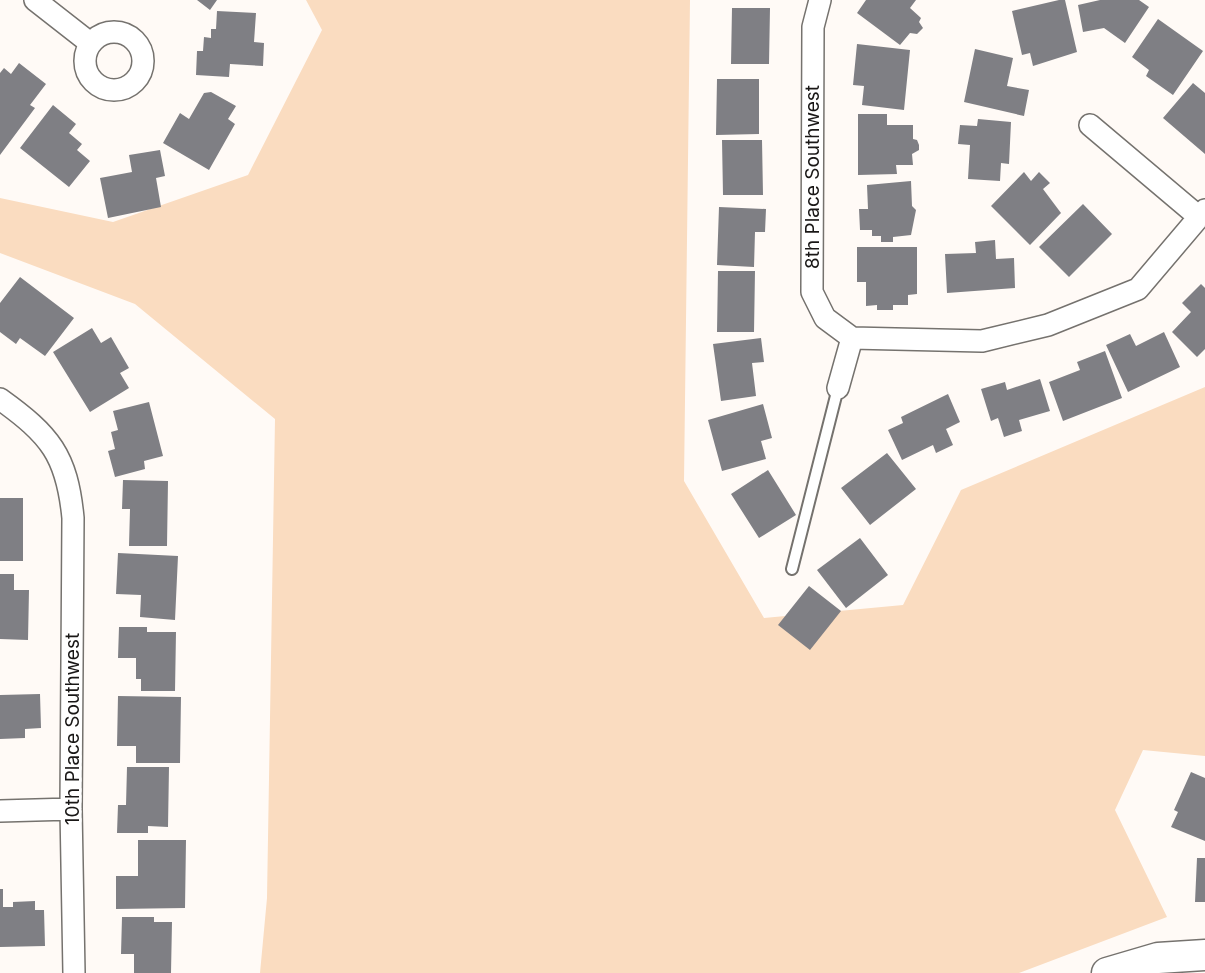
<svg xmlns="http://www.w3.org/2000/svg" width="1205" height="973" font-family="Inter,sans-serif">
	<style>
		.green { fill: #fadcc0 }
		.building { fill: #7f7f84 }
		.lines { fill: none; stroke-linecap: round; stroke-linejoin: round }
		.lane-casing { stroke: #75726e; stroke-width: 14 }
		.street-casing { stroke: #75726e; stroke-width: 24 }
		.secondary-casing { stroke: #75726e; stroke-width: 33 }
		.lane { stroke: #fff; stroke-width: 10 }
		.street { stroke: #fff; stroke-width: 21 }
		.secondary { stroke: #fff; stroke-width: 30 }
		.labels { text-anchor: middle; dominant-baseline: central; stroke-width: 5; stroke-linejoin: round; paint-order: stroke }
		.street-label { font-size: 19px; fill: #191716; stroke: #fff }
	</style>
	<rect width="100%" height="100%" fill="#fffaf6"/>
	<path class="green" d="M306,0h384l-6,481 80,137 139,-13 58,-115 244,-103v369l-62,-6 -28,60 52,107 -148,56h-759l7,-75 8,-479 -140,-115 -135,-51v-55l113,24 135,-47 74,-145z"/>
	<path class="building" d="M197,0h20l-7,10z
		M866,0h50l-6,8 11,10 -2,4 4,6 -6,6 -7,-1 -10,12 -43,-32z
		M1059,0h6l12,52 -44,14 -3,-13 -8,2 -10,-44z
		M1100,0h39l10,7 -24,36 -21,-15 -21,4 -5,-27z
		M732,8h38l-1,56h-38z
		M217,11l39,2 -2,29 10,1 -1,23 -33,-2 -1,13 -33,-2 1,-24h6l1,-14 7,1v-9h5z
		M1158,19l45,32 -30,44 -27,-19 3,-6 -17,-13z
		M857,44l53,6 -6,60 -42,-5 2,-19 -11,-1z
		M975,49l38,9 -6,28 22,4 -5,26 -60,-14z
		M19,63l27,21 -16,21 5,3 -35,47v-82l4,-5 7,6z
		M717,79h42v55l-43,1z
		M1193,83l12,10v61l-42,-36z
		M211,92l25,14 -8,13 7,5 -26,46 -46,-27 17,-30 9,6 15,-26z
		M53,105l23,19 -7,9 13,11 -5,6 13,11 -21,26 -49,-39z
		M858,114h29v11h26v14l4,1 2,5v5l-7,4 1,11h-17l1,9 -39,1z
		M978,119l33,3 -2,42 -8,-1 -1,18 -32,-2 2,-34 -12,-1 2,-19 17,1z
		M722,140h40l1,55h-40z
		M160,150l5,26 -9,2 5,29 -53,11 -8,-40 32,-6 -3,-17z
		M1024,172l7,9 8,-9 11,11 -7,6 18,24 -31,32 -39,-39z
		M911,181l1,25 4,4 -5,25 -18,2v5h-12v-6h-9v-6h-12l-1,-21h9l-1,-24z
		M1083,204l29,30 -43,43 -30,-30z
		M719,207l47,2 -1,23h-10l-1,35 -37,-2z
		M995,240l1,19 18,-1 1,30 -68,5 -2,-39 31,-1 -1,-11z
		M857,247h60v47l-9,1v10h-15v5h-16v-5l-11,1v-24h-9z
		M718,271h37l-1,61h-37z
		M20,277l54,41 -29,38 -25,-18 -4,6 -16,-12v-29z
		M1201,284l4,4v61l-8,8 -25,-25 19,-20 -9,-9z
		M92,328l9,15 10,-6 18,31 -9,5 9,15 -39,24 -37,-60z
		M1164,332l16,35 -52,25 -22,-47 24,-11 6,12z
		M761,338l3,24 -12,1 4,33 -35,5 -8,-57z
		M1105,351l17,47 -59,23 -14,-39 31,-12 -3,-8z
		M1040,379l10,32 -31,9 3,11 -18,6 -6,-19 -7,3 -10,-32 24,-7 2,8z
		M948,394l12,28 -14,7 7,16 -17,8 -3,-8 -31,15 -14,-30 15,-7 -2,-6z
		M149,402l14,54 -19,5 1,8 -30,8 -7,-26 7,-2 -4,-17 7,-2 -5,-19z
		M763,404l9,34 -11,3 5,18 -44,12 -14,-51z
		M887,453l29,36 -46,36 -29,-37z
		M768,470l28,45 -37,23 -28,-44z
		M123,480l45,1 -1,65h-38l1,-37h-8z
		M0,498h23v63h-23z
		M860,538l28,37 -42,33 -29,-38z
		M118,553l60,3 -3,64 -35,-3 1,-22 -25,-1z
		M0,574h14v16h15l-1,50 -28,-1z
		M809,586l32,25 -31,39 -32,-25z
		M119,627h28v5h29l-1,59h-34v-12h-5v-21h-18z
		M40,694l1,34 -16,1v9l-25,1v-44z
		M118,696l63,1 -1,66h-44v-17h-19z
		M127,767h42l-1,60 -20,-1v7h-31l1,-28h8z
		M1191,772l14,6v63l-34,-14 7,-15 -4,-2z
		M138,840h48l-1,68 -69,1v-33h22z
		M1197,858h8v44h-10z
		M0,889h3v18h10v-5l22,-1v9h9l1,36 -45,1z
		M122,917h32v5h18l-1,51h-37v-19h-13z"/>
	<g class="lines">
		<g class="lane-casing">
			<path id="lane" d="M792,569l46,-181"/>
		</g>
		<g class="street-casing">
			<path id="street" d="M35,0l55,43
				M820,0l-7,27 -1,265 13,26 27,20
				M85 61a29 29 0 1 1 58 0a29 29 0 1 1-58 0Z
				M1090,125l109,92
				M852,338l130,3 66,-16 90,-36 67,-79
				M838,388l14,-50
				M0,399c50,36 67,56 73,119l-2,291 3,164
				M0,811l71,-2"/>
		</g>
		<g class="secondary-casing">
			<path id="secondary" d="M1107,973l51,-15 47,-3"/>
		</g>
		<use href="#lane" class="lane"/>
		<use href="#street" class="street"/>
		<use href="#secondary" class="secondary"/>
	</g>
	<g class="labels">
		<g class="street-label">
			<text transform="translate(812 177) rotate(-90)">8th Place Southwest</text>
			<text transform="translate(72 729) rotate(-90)">10th Place Southwest</text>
		</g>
	</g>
</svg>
